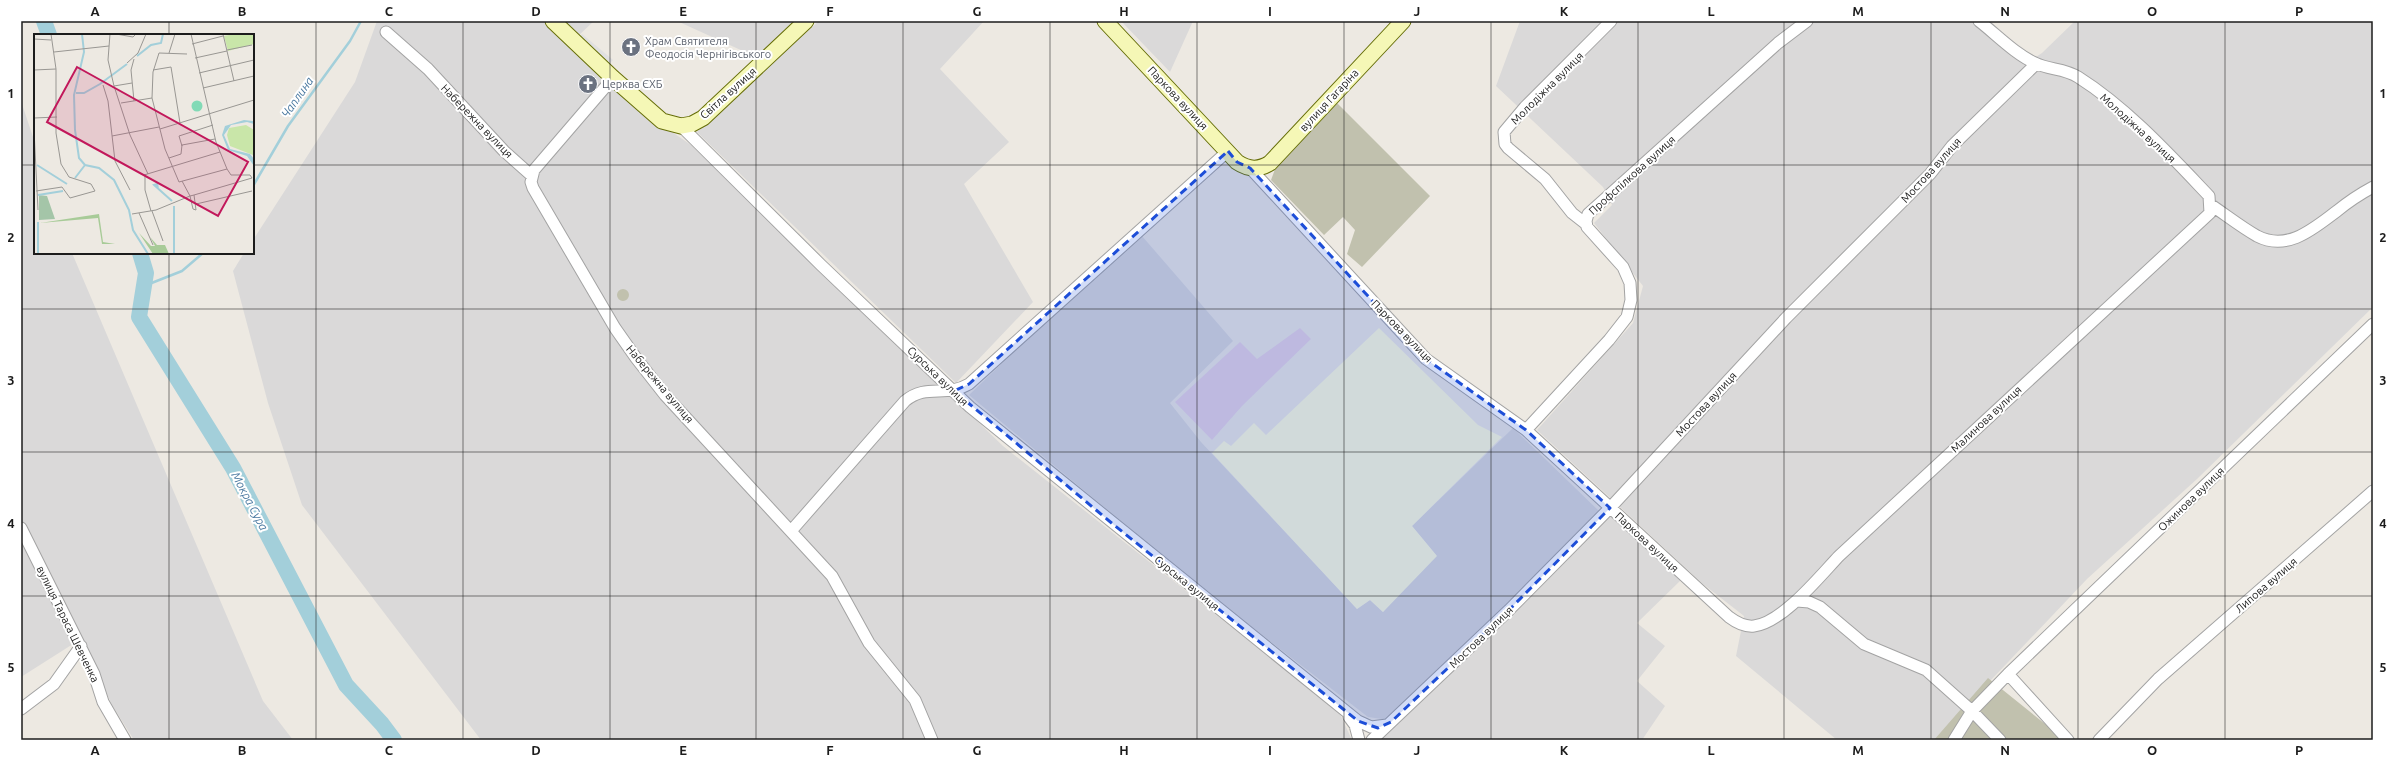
<svg xmlns="http://www.w3.org/2000/svg" width="2394" height="761" font-family="Ubuntu,sans-serif">
	<style>
		.residential { fill: #dad9d9 }
		.industrial { fill: #e6d4e3 }
		.education { fill: #fefddb }
		.construction { fill: #c1c1ae }
		.parking { fill: #e0e0e0 }
		.lines { fill: none; stroke-linecap: round; stroke-linejoin: round }
		.stream { stroke: #a3cfda; stroke-width: 2.5 }
		.river { stroke: #a3cfda; stroke-width: 16 }
		.street-casing { stroke: #a3a3a3; stroke-width: 13 }
		.secondary-casing { stroke: #666e08; stroke-width: 17 }
		.street { stroke: #fff; stroke-width: 11 }
		.secondary { stroke: #f5f7b6; stroke-width: 15 }
		.marked { fill: #1d4ed8; fill-opacity: 0.2; stroke: #1d4ed8; stroke-width: 3; stroke-dasharray: 8 5; stroke-linejoin: round }
		.grid { fill: none; stroke: #1c1c1c; stroke-width: 1; stroke-opacity: 0.55 }
		.labels { text-anchor: middle; dominant-baseline: central; stroke-width: 4; stroke-linejoin: round; paint-order: stroke }
		.worship-label { font-size: 11px; fill: #5b616d; stroke: #fff; text-anchor: start }
		.street-label { font-size: 11px; fill: #1c1c1c; stroke: #fff }
		.water-label { font-size: 12px; font-style: italic; fill: #4978a0; stroke: #fff }
		.inset-river { fill: none; stroke: #a3cfda; stroke-width: 2 }
		.inset-road { fill: none; stroke: #999793; stroke-width: 1 }
		.view { fill: #c2185b; fill-opacity: 0.15; stroke: #c2185b; stroke-width: 2 }
		.inset-edge { fill: none; stroke: #1c1c1c; stroke-width: 2 }
		.neatline { fill: none; stroke: #1c1c1c; stroke-width: 1.5 }
		.grid-label { font-size: 13px; text-anchor: middle; font-weight: bold; fill: #1c1c1c }
	</style>
	<rect width="100%" height="100%" fill="#ede9e2"/>
	<path class="residential" d="M377,21h167l83,80 64,44 312,301 336,266 13,28h-871l-179,-235 -34,-102 -35,-132 11,-18h9v-13l102,-158z
		M562,21h32l-17,16z
		M677,21h118l-39,36z
		M819,21h165l-44,48 69,73 -45,42 69,118 -77,81 -259,-251z
		M1121,21h72l-23,51z
		M1520,21h451l54,43 17,-11 33,-32h298v286l-176,172 -110,100 -153,161h-97l-101,-84 8,-40 -41,-32 -166,-154 96,-107 10,-37 -49,-63 18,-18 -9,-18 -107,-101z
		M21,101l14,42v110h37l191,448 30,39h-159l-22,-35 -44,-96 -47,-91z
		M1142,236l91,105 -63,62 31,39 156,167 13,-9 13,12 53,-57 -24,-29 101,-98 86,83 -210,209 -21,-3 -158,-122 -241,-200 98,-94z
		M1609,514l72,66 -44,43 28,23 -28,35 28,25 -23,34h-262z
		M21,542l52,102 -52,33z"/>
	<path class="industrial" d="M1300,328l11,11 -69,67 -30,34 -37,-38 65,-60 17,17z"/>
	<path class="education" d="M1379,328l99,97 24,12 -90,89 25,30 -54,56 -13,-12 -13,9 -145,-156 12,-12 7,5 23,-23 12,12z"/>
	<path class="construction" d="M1334,100l96,96 -68,71 -15,-13 8,-24 -12,-13 -19,18 -53,-55 6,-16z
		M617 295a6 6 0 1 1 12 0a6 6 0 1 1-12 0Z
		M1988,678l77,62h-131z"/>
	<path class="parking" d="M582,34l31,26 -5,5 -30,-26z"/>
	<g class="lines">
		<path class="stream" d="M253,186l35,-60 62,-85 11,-20
			M144,286l38,-15 21,-18"/>
		<path class="river" d="M44,21l5,14
			M140,253l6,20 -7,44 94,151 113,217 36,39 12,16"/>
		<g class="street-casing">
			<path id="street" d="M386,32l42,37 76,82 28,25
				M613,78l-79,92 -3,12 2,6 82,140 21,30 29,37 167,181 37,67 46,57 17,40
				M681,126l140,139 149,142 388,314 13,6 16,-2
				M1250,168l176,191 100,71 203,187c8,6 16,10 25,9 28,-3 66,-50 85,-70l371,-343 -1,-17c-40,-42 -82,-88 -131,-119 -14,-9 -29,-7 -43,-14 -20,-9 -38,-28 -56,-42
				M2211,205c15,10 30,22 46,31 31,16 57,-8 80,-25 11,-9 23,-17 36,-24
				M1586,224l-14,-11 -27,-34 -37,-31 -3,-4 -1,-12 21,-25 86,-86
				M1526,430l83,-90 18,-23 4,-17 -1,-17 -7,-16 -36,-40 -1,-6 2,-7 190,-171 29,-22
				M21,528l73,146 9,28 22,38
				M791,531l114,-130c22,-18 40,-3 64,-17l259,-233
				M1797,601l12,1 11,5 44,37 62,26 46,41 36,-37 60,66
				M2008,674l365,-350
				M21,709l33,-25 27,-38
				M1349,717l6,8 4,15
				M1372,740l137,-130 101,-102 176,-190 144,-144 22,-28 84,-82
				M1954,740l18,-29 28,29
				M2099,740l59,-61 215,-188"/>
		</g>
		<g class="secondary-casing">
			<path id="secondary" d="M553,21l60,57 49,43 19,5 11,-2 11,-6 103,-97
				M1105,21l132,141c12,8 22,8 33,1l133,-142"/>
		</g>
		<use href="#street" class="street"/>
		<use href="#secondary" class="secondary"/>
	</g>
	<path class="marked" d="M1228,151l9,11 13,6 176,191 100,71 84,78 -101,102 -118,112 -13,6 -20,-7 -244,-196 -160,-134 15,-7z"/>
	<path class="grid" d="M169,21v14M316,21v719M463,21v719M610,21v719M756,21v719M903,21v719M1050,21v719M1197,21v719M1344,21v719M1491,21v719M1638,21v719M1784,21v719M1931,21v719M2078,21v719M2225,21v719M21,165h14M253,165h2120M169,253v487M21,309h2352M21,452h2352M21,596h2352"/>
	<defs>
		<g id="church-disc" transform="scale(1)"><circle r="9.5" fill="#6b7280" stroke="#fff"/><path d="M-1.2-6h2.4v3.5h3.3v2.4h-3.3V6h-2.4V-.1h-3.3v-2.4h3.3Z" fill="#fff"/></g>
	</defs>
	<g fill-rule="evenodd">
		<use href="#church-disc" x="631" y="47"/>
		<use href="#church-disc" x="588" y="84"/>
	</g>
	<g class="labels">
		<g class="worship-label">
			<text x="645" y="41">Храм Святителя<tspan x="645" dy="13">Феодосія Чернігівського</tspan></text>
			<text x="602" y="84">Церква ЄХБ</text>
		</g>
		<g class="street-label">
			<text transform="translate(1547 88) rotate(-45)">Молодіжна вулиця</text>
			<text transform="translate(728 93) rotate(-42)">Світла вулиця</text>
			<text transform="translate(1178 98) rotate(47)">Паркова вулиця</text>
			<text transform="translate(1329 100) rotate(-47)">вулиця Гагаріна</text>
			<text transform="translate(477 121) rotate(46)">Набережна вулиця</text>
			<text transform="translate(2138 128) rotate(42)">Молодіжна вулиця</text>
			<text transform="translate(1931 170) rotate(-48)">Мостова вулиця</text>
			<text transform="translate(1632 175) rotate(-42)">Профспілкова вулиця</text>
			<text transform="translate(1402 331) rotate(46)">Паркова вулиця</text>
			<text transform="translate(938 376) rotate(44)">Сурська вулиця</text>
			<text transform="translate(660 384) rotate(50)">Набережна вулиця</text>
			<text transform="translate(1706 404) rotate(-47)">Мостова вулиця</text>
			<text transform="translate(1986 419) rotate(-43)">Малинова вулиця</text>
			<text transform="translate(2191 499) rotate(-44)">Ожинова вулиця</text>
			<text transform="translate(1647 542) rotate(43)">Паркова вулиця</text>
			<text transform="translate(1187 583) rotate(39)">Сурська вулиця</text>
			<text transform="translate(2266 585) rotate(-41)">Липова вулиця</text>
			<text transform="translate(68 624) rotate(64)">вулиця Тараса Шевченка</text>
			<text transform="translate(1481 637) rotate(-44)">Мостова вулиця</text>
		</g>
		<g class="water-label">
			<text transform="translate(297 97) rotate(-55)">Чаплина</text>
			<text transform="translate(250 501) rotate(62)">Мокра Сура</text>
		</g>
	</g>
	<g transform="translate(34 34)">
		<rect width="220" height="220" fill="#ede9e2"/>
		<path d="M200,0h20v10l-26,7 -4,-15zM212,91l8,5 -1,25 -23,-9 -3,-11 2,-7z" fill="#c9e6a9"/>
		<path d="M65,180l4,28 12,2h-13l-4,-26 -58,5zM105,199l12,13h4l-5,-9 7,8h8l4,9h-16z" fill="#a8cb98"/>
		<path d="M5,161l8,1 8,23 -16,1z" fill="#a4c5a8"/>
		<path d="M157.5 72a5.5 5.5 0 1 1 11 0a5.5 5.5 0 1 1-11 0Z" fill="#82dab6"/>
		<path d="M210,86l9,1 1,3 -7,-2 -16,3 -7,10 6,14 20,5 4,5v7l-7,-10 -19,-6 -6,-15 3,-9z" fill="#a3cfda"/>
		<path class="inset-river" d="M48,0l2,18 -10,43 1,35 4,28 6,7 14,3 15,12 15,30 4,20 15,24M103,22l14,-11 10,-2 2,-9M42,59h8l16,-9 27,-20M3,131l30,19M41,144l10,-13M124,154l-1,-4 -3,1 18,16M4,161l25,-4M4,188v32M140,220v-48"/>
		<path class="inset-road" d="M76,0l-2,26 6,26 16,49 18,39M82,0l17,3 3,-3M189,0l11,47M0,5l17,1M158,10l31,-8M193,16l25,-5M20,18l55,-6M135,19l6,-19M153,20l-28,-1 -6,19 -1,26 13,51 14,33 48,-13 -11,-27 -25,-108M161,24l32,-7M93,29l11,-10 8,-19M0,36l22,-1M119,36l18,-3 9,56M165,39l55,-13M69,51l5,16 7,60 15,29M80,52l18,-3M169,54l51,-12M100,67l-3,-31 3,-11M87,69l31,-5M0,84l23,-1M126,95l94,-29M0,96l4,80M78,102l47,-9M148,112l-3,-10 34,-11M135,124l12,-4 1,-9 33,-6M111,140v16l6,21M110,141l76,-23M2,157l26,-4 8,11 25,-7 -4,-7 -22,-7 -8,-13 -5,-31v-64l-5,-35M160,161l58,-17 -2,-3h-19l-4,-6M162,170l56,-13M118,177l11,30M105,179l14,32M98,180l24,-4 34,-14 3,13 3,1 -2,-15 -4,1 -8,-15"/>
		<path class="view" d="M43,33l171,95 -30,54 -171,-94z"/>
		<rect width="220" height="220" class="inset-edge"/>
	</g>
	<rect width="2394" height="761" fill="none" stroke="#ffffff" stroke-width="44"/>
	<rect x="22" y="22" width="2350" height="717" class="neatline"/>
	<g class="grid-label">
		<text x="95" y="16">A</text>
		<text x="242" y="16">B</text>
		<text x="389" y="16">C</text>
		<text x="536" y="16">D</text>
		<text x="683" y="16">E</text>
		<text x="830" y="16">F</text>
		<text x="977" y="16">G</text>
		<text x="1124" y="16">H</text>
		<text x="1270" y="16">I</text>
		<text x="1417" y="16">J</text>
		<text x="1564" y="16">K</text>
		<text x="1711" y="16">L</text>
		<text x="1858" y="16">M</text>
		<text x="2005" y="16">N</text>
		<text x="2152" y="16">O</text>
		<text x="2299" y="16">P</text>
		<text x="11" y="98">1</text>
		<text x="2383" y="98">1</text>
		<text x="11" y="242">2</text>
		<text x="2383" y="242">2</text>
		<text x="11" y="385">3</text>
		<text x="2383" y="385">3</text>
		<text x="11" y="528">4</text>
		<text x="2383" y="528">4</text>
		<text x="11" y="672">5</text>
		<text x="2383" y="672">5</text>
		<text x="95" y="755">A</text>
		<text x="242" y="755">B</text>
		<text x="389" y="755">C</text>
		<text x="536" y="755">D</text>
		<text x="683" y="755">E</text>
		<text x="830" y="755">F</text>
		<text x="977" y="755">G</text>
		<text x="1124" y="755">H</text>
		<text x="1270" y="755">I</text>
		<text x="1417" y="755">J</text>
		<text x="1564" y="755">K</text>
		<text x="1711" y="755">L</text>
		<text x="1858" y="755">M</text>
		<text x="2005" y="755">N</text>
		<text x="2152" y="755">O</text>
		<text x="2299" y="755">P</text>
	</g>
</svg>
